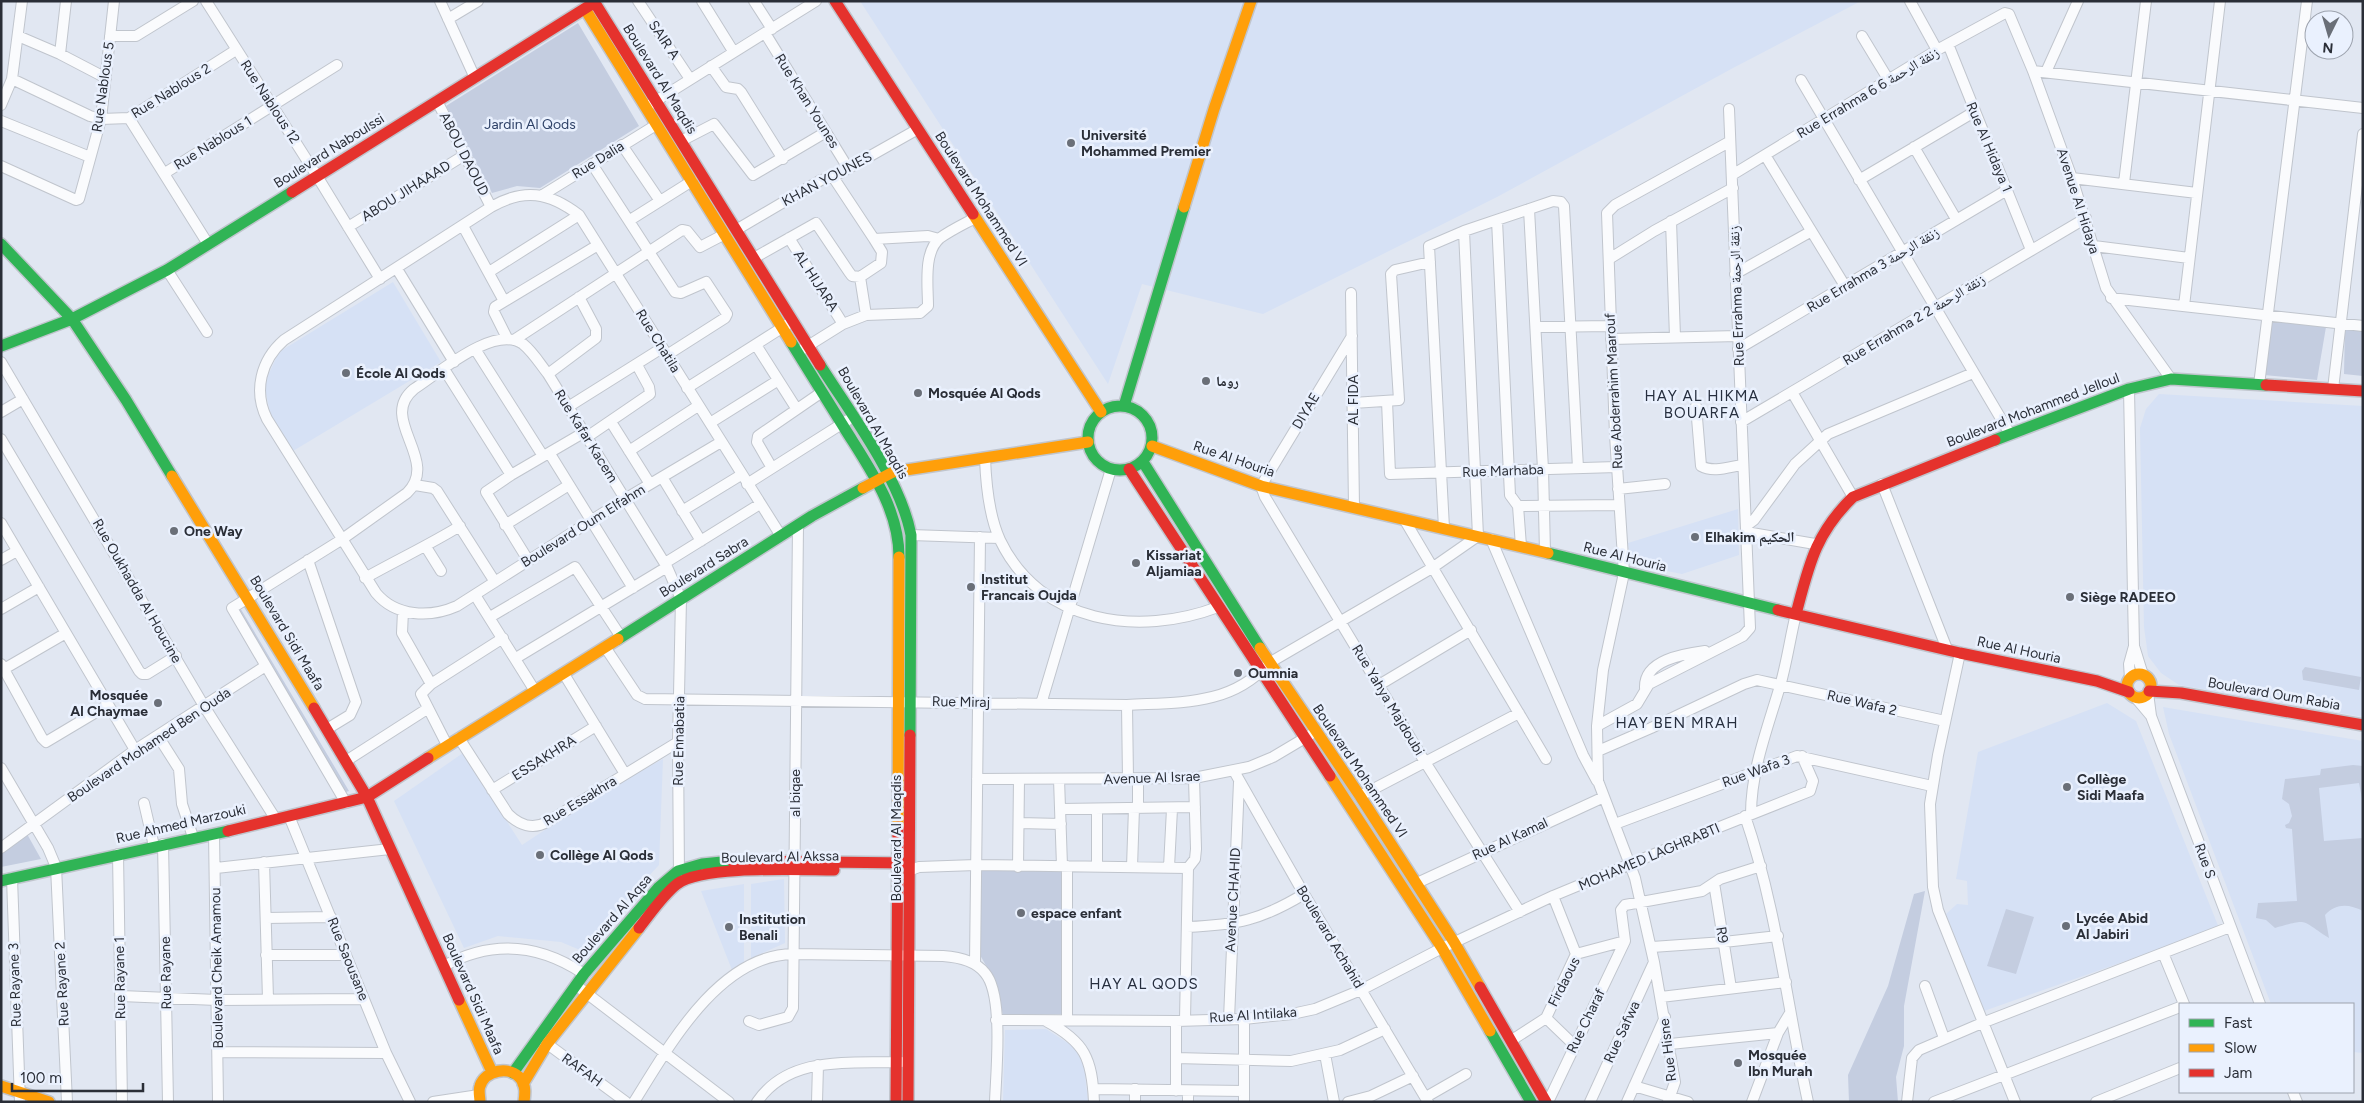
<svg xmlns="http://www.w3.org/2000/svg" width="2364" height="1103" font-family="Figtree,'Noto Naskh Arabic',sans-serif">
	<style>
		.built { fill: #d6e1f5 }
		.green { fill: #c4cde0 }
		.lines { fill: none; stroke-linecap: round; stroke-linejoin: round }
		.street-casing { stroke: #c0c5cd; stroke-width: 12 }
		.fast-casing { stroke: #c0c5cd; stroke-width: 14 }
		.slow-casing { stroke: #c0c5cd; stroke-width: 14 }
		.jam-casing { stroke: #c0c5cd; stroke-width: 14 }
		.street { stroke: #fafbfd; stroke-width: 10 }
		.fast { stroke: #30b455; stroke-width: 11 }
		.slow { stroke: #ff9f0a; stroke-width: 11 }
		.jam { stroke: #e5322d; stroke-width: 11 }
		.poi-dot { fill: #6a6f78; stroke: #eaf1fe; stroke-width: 2 }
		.labels { text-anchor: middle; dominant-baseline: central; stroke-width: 5; stroke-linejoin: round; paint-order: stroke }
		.street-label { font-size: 14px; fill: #2a2e37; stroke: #eaf1fe }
		.park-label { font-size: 14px; fill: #2e4167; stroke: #eaf1fe }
		.poi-label { font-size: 14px; font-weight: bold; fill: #2a2e37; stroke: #eaf1fe; text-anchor: start }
		.neighbourhood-label { font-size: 15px; letter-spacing: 1px; fill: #272f3f; stroke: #eaf1fe }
	</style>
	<rect width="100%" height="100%" fill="#e1e7f2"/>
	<path class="built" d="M860,1h1001l-128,67 -236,129 -234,117 -121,-30 -34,100z
		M393,282l48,80 -148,89 -23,-38 -6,-29 15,-32z
		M2159,394l204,12v311l-184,-32 -18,-12 -13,-17 -4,-29 -4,-199 6,-19z
		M1738,509l1,46 -57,19 -51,-10 -3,-21z
		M2107,703l29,18 83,207 -235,83 -38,-97 11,-10 11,1 -1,-24 -11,-2 22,-127z
		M2163,707l200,34v312l-10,-1v-48h-82l-102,-270z
		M463,753l59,92 76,-50 65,-36 -4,106 -79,85 -19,-8 -63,-6 -34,12 -70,-147z
		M784,879l1,64 -34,15v-74z
		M744,884v79l-12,7 -31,-79z
		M1046,1029l28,18 10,19 4,36h-85l2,-72z"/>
	<path class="green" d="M578,23l61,103 -99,62 -23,-2 -25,7 -46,-87z
		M2272,319l54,8 -9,53 -53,-5z
		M2345,327l18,3v46l-19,-2z
		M239,606l110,185 -6,2 -110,-184z
		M2305,667l56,10 -2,13 -56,-10 -1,-9z
		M2353,765l10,1v38l-4,-21 -40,5 5,53 39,-3v73c-14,-7 -27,-8 -38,4l4,23c-29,-18 -19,-20 -54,-10l-9,-8 -10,-2 2,-15 39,-2 -5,-72 -6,-1 -1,-3 4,-2 3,-7 -3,-12 -7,-5 3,-20 35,-4 1,-6z
		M27,834l14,25 -40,8v-14z
		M981,870l80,1 1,143 -59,1 -7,-32 -16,-28z
		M1925,891l-21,115v40l-8,31 2,25h-49l-1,-27 40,-89 26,-92z
		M2006,909l28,8 -18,57 -29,-8z"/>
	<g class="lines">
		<g class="street-casing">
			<path id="street" d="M206,1l111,175 63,103
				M440,1l35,77
				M638,1l52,78
				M702,1l31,50
				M754,1l18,28
				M1910,1l27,49
				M448,19l30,-18
				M765,33l83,135
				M18,36l42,18 46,24
				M110,36h26l57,-35
				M1862,36l26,43
				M1948,44l83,206
				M60,54l6,-53
				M711,66l15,21 12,2 3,3 42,67
				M2033,71l330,37
				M2046,72l32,-71
				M12,79l78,37 11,3 28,-1 107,-68
				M1801,80l209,354
				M437,101l54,106
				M651,104l165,-103
				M1,105l11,-26 10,-78
				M129,118l79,126
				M1,121l89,36
				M681,141l33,-17 39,51 73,-43
				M622,145l38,56
				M1914,147l42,72
				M1765,155l80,131
				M592,164l83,128 6,1 25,-11 21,32 -2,4 -58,37
				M1,166l75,34 3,-1 22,-80 13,-118
				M165,173l172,-108
				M1732,175l205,-125 68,-37 4,1 24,57 39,107 34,110 65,91
				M833,177l41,62 54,-3 11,3
				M2072,178l125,15
				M1859,180l115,-68
				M2124,183l22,-182
				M541,196l115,-71
				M1529,209l14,260 2,83
				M630,220l62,-39
				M1497,220l13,275 8,11 3,40
				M1671,221l4,116
				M463,226l41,75
				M348,227l115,-71
				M736,230l85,-50 12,-3 85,-48
				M789,238l54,86
				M2094,246l95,12
				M754,258l62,-35 33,49 3,4 8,1 6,38
				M1609,259l45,-28 79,-43
				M397,269l57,93
				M167,270l40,62
				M489,272l90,-57
				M1735,274l75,-42
				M860,277l21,-14 1,-11 -8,-13
				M1351,293l3,214
				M2111,298l252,28
				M2184,306l36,-305
				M1536,327l74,-1
				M1352,336l-91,150 4,11 160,265 95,150
				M507,338l-13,-26 1,-5 103,-62
				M1611,339l127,-3
				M514,340l168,-110 5,1 13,16 25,-13
				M756,345l40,63
				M475,349l68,107
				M803,349l40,-25 23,-9 54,-2 8,-7c0,-20 -5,-54 12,-68 11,-8 24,-14 35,-20
				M1738,349l269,-159
				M1,362l203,344 71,112
				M444,369l67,106
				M548,374l48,-36v-9l-17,-32
				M2259,385l48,-384
				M687,388l101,-64
				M2129,389l5,257 -5,18 1,14
				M2333,389l30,-255
				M1792,392l61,105
				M1387,401l3,73 227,-7
				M1353,403l46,-3 -8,-126 4,-4 35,-8
				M1696,406l5,60c12,7 28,1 41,-1
				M568,407l94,-59
				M1,412l22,-13
				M611,422l39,62
				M1741,422l345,-204
				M710,423l67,-42
				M587,437l63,-43 -1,-7 -12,-22
				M1,439l138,232 3,3h5l29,-18
				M721,442l-96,57 -168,107c-27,12 -61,11 -81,-13l-109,-174c-14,-28 -6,-59 17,-79l207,-133c33,-19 58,-15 88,8l202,321
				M629,451l69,-45
				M550,454l83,134
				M985,458c1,27 4,58 15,82 40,84 139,97 218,67
				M772,468l-15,-26 1,-6 64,-44
				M662,477l39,64
				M747,484l101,-64
				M1882,484l65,165
				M415,485l18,3 4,3 58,91
				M1618,489l47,-5
				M1518,506l101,-1
				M682,511l59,-36
				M1404,519l142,240
				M1,523l134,227
				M505,525l64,-40
				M1746,526l8,-6 41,-56 33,-30 145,-61
				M1444,528l-15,-282 35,-15 89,-30 8,1 3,4 14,262
				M1746,532l69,12
				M911,535l88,3
				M1491,539l92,216 14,26
				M426,547l15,24
				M1,560l16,-9
				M308,560l48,142 -6,13 -23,14
				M528,560l-42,-68 25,-17 72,-42
				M665,563l95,-59
				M365,578c32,-18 64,-33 95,-52
				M475,595l60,96
				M1,609l38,-22
				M403,611l-1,22 29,51
				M490,617l85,-50 46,70
				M2134,646l9,29
				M605,647l32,48 8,4 482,6c53,-3 104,1 142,-42l163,-95 46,-32 -14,-305
				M1960,653l-22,102 -8,49 3,83 5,23 77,192
				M516,658l151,-91
				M1,664l41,74 4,4 62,-37
				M4,669l62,-36
				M564,674l61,100
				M1379,685l92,-55
				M1645,688c-1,-28 38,-34 60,-37
				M2148,693l3,23 109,288
				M2135,697l16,19
				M1041,704l70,-235
				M1127,705l1,74
				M1597,726l6,-56 21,-97 -9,-138 -8,-222 8,-8 114,-63
				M158,736l21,33 3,35 11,33
				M459,738l49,76c11,11 25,16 39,8l131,-80
				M447,745l-26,-51 10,-10 72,-46
				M1598,751l53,-23 93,-44 13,-4 188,41
				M346,761l81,-52
				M1,768l47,80 8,19 11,235
				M1234,771l70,123 124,208
				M977,779l217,-1 55,-11 24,-10 37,-22
				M1059,779l3,87
				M492,790l104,-64
				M1360,796l159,-83
				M144,803l10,43
				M346,803l-114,-195 109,-68 66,-47c34,-33 -30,-74 7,-104 25,-16 80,-65 109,-45 10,8 17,20 25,30l119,193 14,32 -3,143 1,135
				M1138,808v-29
				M1061,809l134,-2
				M1751,814c0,-44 17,-87 29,-128 7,-24 10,-48 16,-72
				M289,816l97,237 24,49
				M1745,816c32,93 42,190 63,286
				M1019,823l42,1
				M1615,824l182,-68 135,30
				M214,834l4,268
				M163,844l5,258
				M1,848l134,-98 129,-83
				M118,854l4,248
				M264,862l4,137
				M1067,866v154
				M1097,866v-57
				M1018,867l1,-88
				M1132,867l2,-59
				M1169,867l3,-58
				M216,868l174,-19
				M911,870l8,-3 57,-2 212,3
				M12,878l8,224
				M1417,883l187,-86
				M1714,883l17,105
				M1553,896l23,58
				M266,918l65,-1
				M1187,927c50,-2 74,-7 117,-33
				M1625,941l-4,-31 4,-5 77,-14 18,-12 41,-13
				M1652,947l72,-5 54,-6
				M2163,953l21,51
				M266,955h80
				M975,964l5,-427
				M444,966c49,-27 95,-22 140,8
				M1925,986l19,52
				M581,989l148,113
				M121,996l96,4 147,-1
				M1661,997l125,-15
				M1546,1018l28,27
				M1229,1019l10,-237
				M1244,1019v83
				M996,1020l180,1 68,-2 48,-5 23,-5 46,-19 81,-42 111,-52 159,-66 98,-39 3,-10 -11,-25
				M1185,1020l3,-152 7,-9 1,-10 -2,-71
				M749,1021l10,4 29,-8 5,-9 5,-482
				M1046,1021c39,21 46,37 48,81
				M1176,1021v70
				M542,1040l84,62
				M1512,1040l34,-22 30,-64 49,-13
				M1670,1044l108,-11
				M219,1052l167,1
				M1325,1054l9,48
				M1176,1058l115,3 49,-11 45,-21
				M1634,1086l54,16
				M1093,1089l151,2
				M1135,1089v13
				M2293,1092l4,10
				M1426,1097l40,-23
				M433,1102l46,-7
				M634,1102c35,-56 85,-147 159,-148l150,2c15,1 32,4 42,17 19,22 11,99 10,129
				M757,1102c33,-48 94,-38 144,-40
				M817,1102l1,-37
				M1188,1102v-11
				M1348,1102l23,-6 42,-20
				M1548,1102l77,-161
				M1590,1102l64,-140
				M1627,1102l38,-85
				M1668,1102l7,-20 -21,-120 -19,-84 -37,-97 -1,-55 40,-22 12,-20 94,-48 7,-8 -21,-519
				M1752,1102l26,-69 12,-20
				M1907,1102l5,-44 7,-8 63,-27 248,-96
				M1934,1102l246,-95
				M2096,1102l84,-34"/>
		</g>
		<g class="fast-casing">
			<path id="fast" d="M1,244l71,75 54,81 46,76
				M791,342c18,29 36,58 54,87 25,40 54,80 54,128
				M1,346l71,-27 95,-49 125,-78
				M820,365c31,49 80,113 91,170l-1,200
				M1088 438a32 32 0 1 1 64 0a32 32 0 1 1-64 0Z
				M1124,406l60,-199
				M1995,440l134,-51 42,-10 95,6
				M1143,462l117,186
				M1548,553l230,57
				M618,639l194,-123 51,-28
				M1,881l227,-50
				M1490,1031l41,71
				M513,1073l71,-99 74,-86 20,-17 24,-7 30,-3"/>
		</g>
		<g class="slow-casing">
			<path id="slow" d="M585,9l206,333
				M1184,207l30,-98 37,-108
				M973,214l128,198
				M1152,446l109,40 287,67
				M172,476l142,232
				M863,488l30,-16 195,-30
				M1260,648l100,148 94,146 26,45
				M2127 686a12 12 0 1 1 24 0a12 12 0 1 1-24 0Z
				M428,758l190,-119
				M1330,776l112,172 48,83
				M898,827l1,-270
				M459,1000l33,72
				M523,1084l24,-40 92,-116
				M1,1086l48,16
				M480,1102c0,-5 -2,-11 0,-16 5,-16 30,-21 41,-7 5,7 4,15 3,23"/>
		</g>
		<g class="jam-casing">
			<path id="jam" d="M835,1l138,213
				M595,3l225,362
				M292,192l300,-188
				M2266,385l97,6
				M1129,469l201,307
				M1778,610l182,43 137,28 32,11
				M1796,614c13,-49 19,-80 57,-117l142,-57
				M2149,691l32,2 182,32
				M314,708l53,89 92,203
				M228,831l139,-34 61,-39
				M732,861l175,2
				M639,928c12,-15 23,-32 38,-44 25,-19 123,-14 157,-14
				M1480,987l66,115
				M896,1102l2,-275
				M908,1102l2,-367"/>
		</g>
		<use href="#street" class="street"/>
		<use href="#fast" class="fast"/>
		<use href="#slow" class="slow"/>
		<use href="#jam" class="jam"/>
	</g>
	<g class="poi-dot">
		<circle cx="1071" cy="143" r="5"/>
		<circle cx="346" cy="373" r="5"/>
		<circle cx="1206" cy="381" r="5"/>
		<circle cx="918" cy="393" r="5"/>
		<circle cx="174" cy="531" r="5"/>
		<circle cx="1695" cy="537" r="5"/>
		<circle cx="1136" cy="563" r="5"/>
		<circle cx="971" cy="587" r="5"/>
		<circle cx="2070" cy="597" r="5"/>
		<circle cx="1238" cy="673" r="5"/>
		<circle cx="158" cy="703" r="5"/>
		<circle cx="2067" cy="787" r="5"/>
		<circle cx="540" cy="855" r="5"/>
		<circle cx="1021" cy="913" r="5"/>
		<circle cx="2066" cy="926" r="5"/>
		<circle cx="729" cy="927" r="5"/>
		<circle cx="1738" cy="1063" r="5"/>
	</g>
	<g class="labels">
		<g class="street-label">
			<text transform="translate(664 40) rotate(56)">SAIR A</text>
			<text transform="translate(660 79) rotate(58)">Boulevard Al Maqdis</text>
			<text transform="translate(103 87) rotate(-82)">Rue Nablous 5</text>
			<text transform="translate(171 91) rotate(-32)">Rue Nablous 2</text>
			<text transform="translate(1868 93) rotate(-31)">Rue Errahma 6 6 زنقة الرحمة</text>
			<text transform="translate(807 101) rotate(58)">Rue Khan Younes</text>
			<text transform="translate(270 102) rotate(57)">Rue Nablous 12</text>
			<text transform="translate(213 143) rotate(-32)">Rue Nablous 1</text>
			<text transform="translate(1989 147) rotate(67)">Rue Al Hidaya 1</text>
			<text transform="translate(329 151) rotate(-32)">Boulevard Naboulssi</text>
			<text transform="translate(464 154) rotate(63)">ABOU DAOUD</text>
			<text transform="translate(598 160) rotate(-32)">Rue Dalia</text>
			<text transform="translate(827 179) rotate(-28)">KHAN YOUNES</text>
			<text transform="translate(406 191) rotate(-32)">ABOU JIHAAAD</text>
			<text transform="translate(981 199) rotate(57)">Boulevard Mohammed VI</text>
			<text transform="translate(2078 201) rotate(72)">Avenue Al Hidaya</text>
			<text transform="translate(1873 270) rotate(-31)">Rue Errahma 3 زنقة الرحمة</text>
			<text transform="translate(816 281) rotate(57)">AL HIJARA</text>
			<text transform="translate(1737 296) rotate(-92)">Rue Errahma زنقة الرحمة</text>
			<text transform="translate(1914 320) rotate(-31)">Rue Errahma 2 2 زنقة الرحمة</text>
			<text transform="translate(658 341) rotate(58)">Rue Chatila</text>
			<text transform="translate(1614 391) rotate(-93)">Rue Abderrahim Maarouf</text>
			<text transform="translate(1353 400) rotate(-90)">AL FIDA</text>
			<text transform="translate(2033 410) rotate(-21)">Boulevard Mohammed Jelloul</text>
			<text transform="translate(1306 411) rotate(-59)">DIYAE</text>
			<text transform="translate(873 423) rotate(60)">Boulevard Al Maqdis</text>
			<text transform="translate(586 436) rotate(58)">Rue Kafar Kacem</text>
			<text transform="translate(1234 459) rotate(19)">Rue Al Houria</text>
			<text transform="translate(1503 471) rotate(-2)">Rue Marhaba</text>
			<text transform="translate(583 526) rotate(-32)">Boulevard Oum Elfahm</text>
			<text transform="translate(1625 557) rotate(14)">Rue Al Houria</text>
			<text transform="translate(704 567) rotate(-32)">Boulevard Sabra</text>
			<text transform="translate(137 591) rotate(60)">Rue Oukhadda Al Houcine</text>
			<text transform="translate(287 633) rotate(59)">Boulevard Sidi Maafa</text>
			<text transform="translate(2019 650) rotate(12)">Rue Al Houria</text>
			<text transform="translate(2274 694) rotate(10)">Boulevard Oum Rabia</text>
			<text transform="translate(1388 700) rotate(59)">Rue Yahya Majdoubi</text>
			<text transform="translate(961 702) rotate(1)">Rue Miraj</text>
			<text transform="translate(1862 703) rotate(13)">Rue Wafa 2</text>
			<text transform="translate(679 741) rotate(-89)">Rue Ennabatia</text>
			<text transform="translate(149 745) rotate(-34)">Boulevard Mohamed Ben Ouda</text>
			<text transform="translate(544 758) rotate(-32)">ESSAKHRA</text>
			<text transform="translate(1360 771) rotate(56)">Boulevard Mohammed VI</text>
			<text transform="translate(1756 771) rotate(-20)">Rue Wafa 3</text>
			<text transform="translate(1152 778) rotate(-2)">Avenue Al Israe</text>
			<text transform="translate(795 793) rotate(-90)">al biqae</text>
			<text transform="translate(580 801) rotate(-31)">Rue Essakhra</text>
			<text transform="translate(181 824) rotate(-13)">Rue Ahmed Marzouki</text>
			<text transform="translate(896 838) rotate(-90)">Boulevard Al Maqdis</text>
			<text transform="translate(1510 839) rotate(-25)">Rue Al Kamal</text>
			<text transform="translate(780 857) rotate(-1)">Boulevard Al Akssa</text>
			<text transform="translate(1649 857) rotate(-23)">MOHAMED LAGHRABTI</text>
			<text transform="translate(2205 861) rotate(70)">Rue S</text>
			<text transform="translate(1233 900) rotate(-87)">Avenue CHAHID</text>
			<text transform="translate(612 919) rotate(-49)">Boulevard Al Aqsa</text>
			<text transform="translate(1722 935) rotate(81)">R9</text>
			<text transform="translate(1330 937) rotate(59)">Boulevard Achahid</text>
			<text transform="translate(348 959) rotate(68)">Rue Saousane</text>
			<text transform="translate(217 968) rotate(-91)">Boulevard Cheik Amamou</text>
			<text transform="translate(166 973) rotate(-91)">Rue Rayane</text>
			<text transform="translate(120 978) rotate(-91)">Rue Rayane 1</text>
			<text transform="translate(1564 982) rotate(-63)">Firdaous</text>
			<text transform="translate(62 984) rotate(-93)">Rue Rayane 2</text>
			<text transform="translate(15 985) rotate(-92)">Rue Rayane 3</text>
			<text transform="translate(473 994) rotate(66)">Boulevard Sidi Maafa</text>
			<text transform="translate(1253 1015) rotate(-4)">Rue Al Intilaka</text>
			<text transform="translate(1586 1021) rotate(-64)">Rue Charaf</text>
			<text transform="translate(1622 1032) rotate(-65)">Rue Safwa</text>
			<text transform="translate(1668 1050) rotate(-97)">Rue Hisne</text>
			<text transform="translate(582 1070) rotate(36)">RAFAH</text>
		</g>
		<g class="park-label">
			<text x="530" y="124">Jardin Al Qods</text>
		</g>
		<g class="poi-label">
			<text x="1081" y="135">Université<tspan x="1081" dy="16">Mohammed Premier</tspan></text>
			<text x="356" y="373">École Al Qods</text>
			<text x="1216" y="381">روما</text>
			<text x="928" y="393">Mosquée Al Qods</text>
			<text x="184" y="531">One Way</text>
			<text x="1705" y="537">Elhakim الحكيم</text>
			<text x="1146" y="555">Kissariat<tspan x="1146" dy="16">Aljamiaa</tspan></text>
			<text x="981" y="579">Institut<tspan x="981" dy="16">Francais Oujda</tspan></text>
			<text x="2080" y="597">Siège RADEEO</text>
			<text x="1248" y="673">Oumnia</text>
			<text x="148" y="695" text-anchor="end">Mosquée<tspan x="148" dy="16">Al Chaymae</tspan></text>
			<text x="2077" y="779">Collège<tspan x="2077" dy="16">Sidi Maafa</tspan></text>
			<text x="550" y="855">Collège Al Qods</text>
			<text x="1031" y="913">espace enfant</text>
			<text x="2076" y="918">Lycée Abid<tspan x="2076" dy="16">Al Jabiri</tspan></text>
			<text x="739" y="919">Institution<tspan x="739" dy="16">Benali</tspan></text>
			<text x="1748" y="1055">Mosquée<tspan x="1748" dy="16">Ibn Murah</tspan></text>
		</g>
		<g class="neighbourhood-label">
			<text x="1702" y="396">HAY AL HIKMA<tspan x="1702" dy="17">BOUARFA</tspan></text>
			<text x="1677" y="723">HAY BEN MRAH</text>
			<text x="1144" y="984">HAY AL QODS</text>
		</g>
	</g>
	<rect width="2364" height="1103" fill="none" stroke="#2a2e37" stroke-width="5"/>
	<rect x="2179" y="1003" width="175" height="90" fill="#eaf1fe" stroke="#9da3ae"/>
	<rect x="2189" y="1019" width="25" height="8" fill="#30b455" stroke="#9da3ae"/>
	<text x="2224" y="1028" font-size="15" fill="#2a2e37">Fast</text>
	<rect x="2189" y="1044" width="25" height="8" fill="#ff9f0a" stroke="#9da3ae"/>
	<text x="2224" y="1053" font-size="15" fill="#2a2e37">Slow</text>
	<rect x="2189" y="1069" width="25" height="8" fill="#e5322d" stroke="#9da3ae"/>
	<text x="2224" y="1078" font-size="15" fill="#2a2e37">Jam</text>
	<g transform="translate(2329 35) rotate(185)"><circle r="24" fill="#eaf1fe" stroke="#9da3ae"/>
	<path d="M0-4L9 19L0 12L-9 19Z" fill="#6a6f78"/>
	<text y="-8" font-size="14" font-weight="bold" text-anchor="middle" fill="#2a2e37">N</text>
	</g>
	<path d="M12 1083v8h131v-8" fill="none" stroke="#2a2e37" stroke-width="2.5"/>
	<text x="20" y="1083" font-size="15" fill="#2a2e37" stroke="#eaf1fe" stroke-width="4" paint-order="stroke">100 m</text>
</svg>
